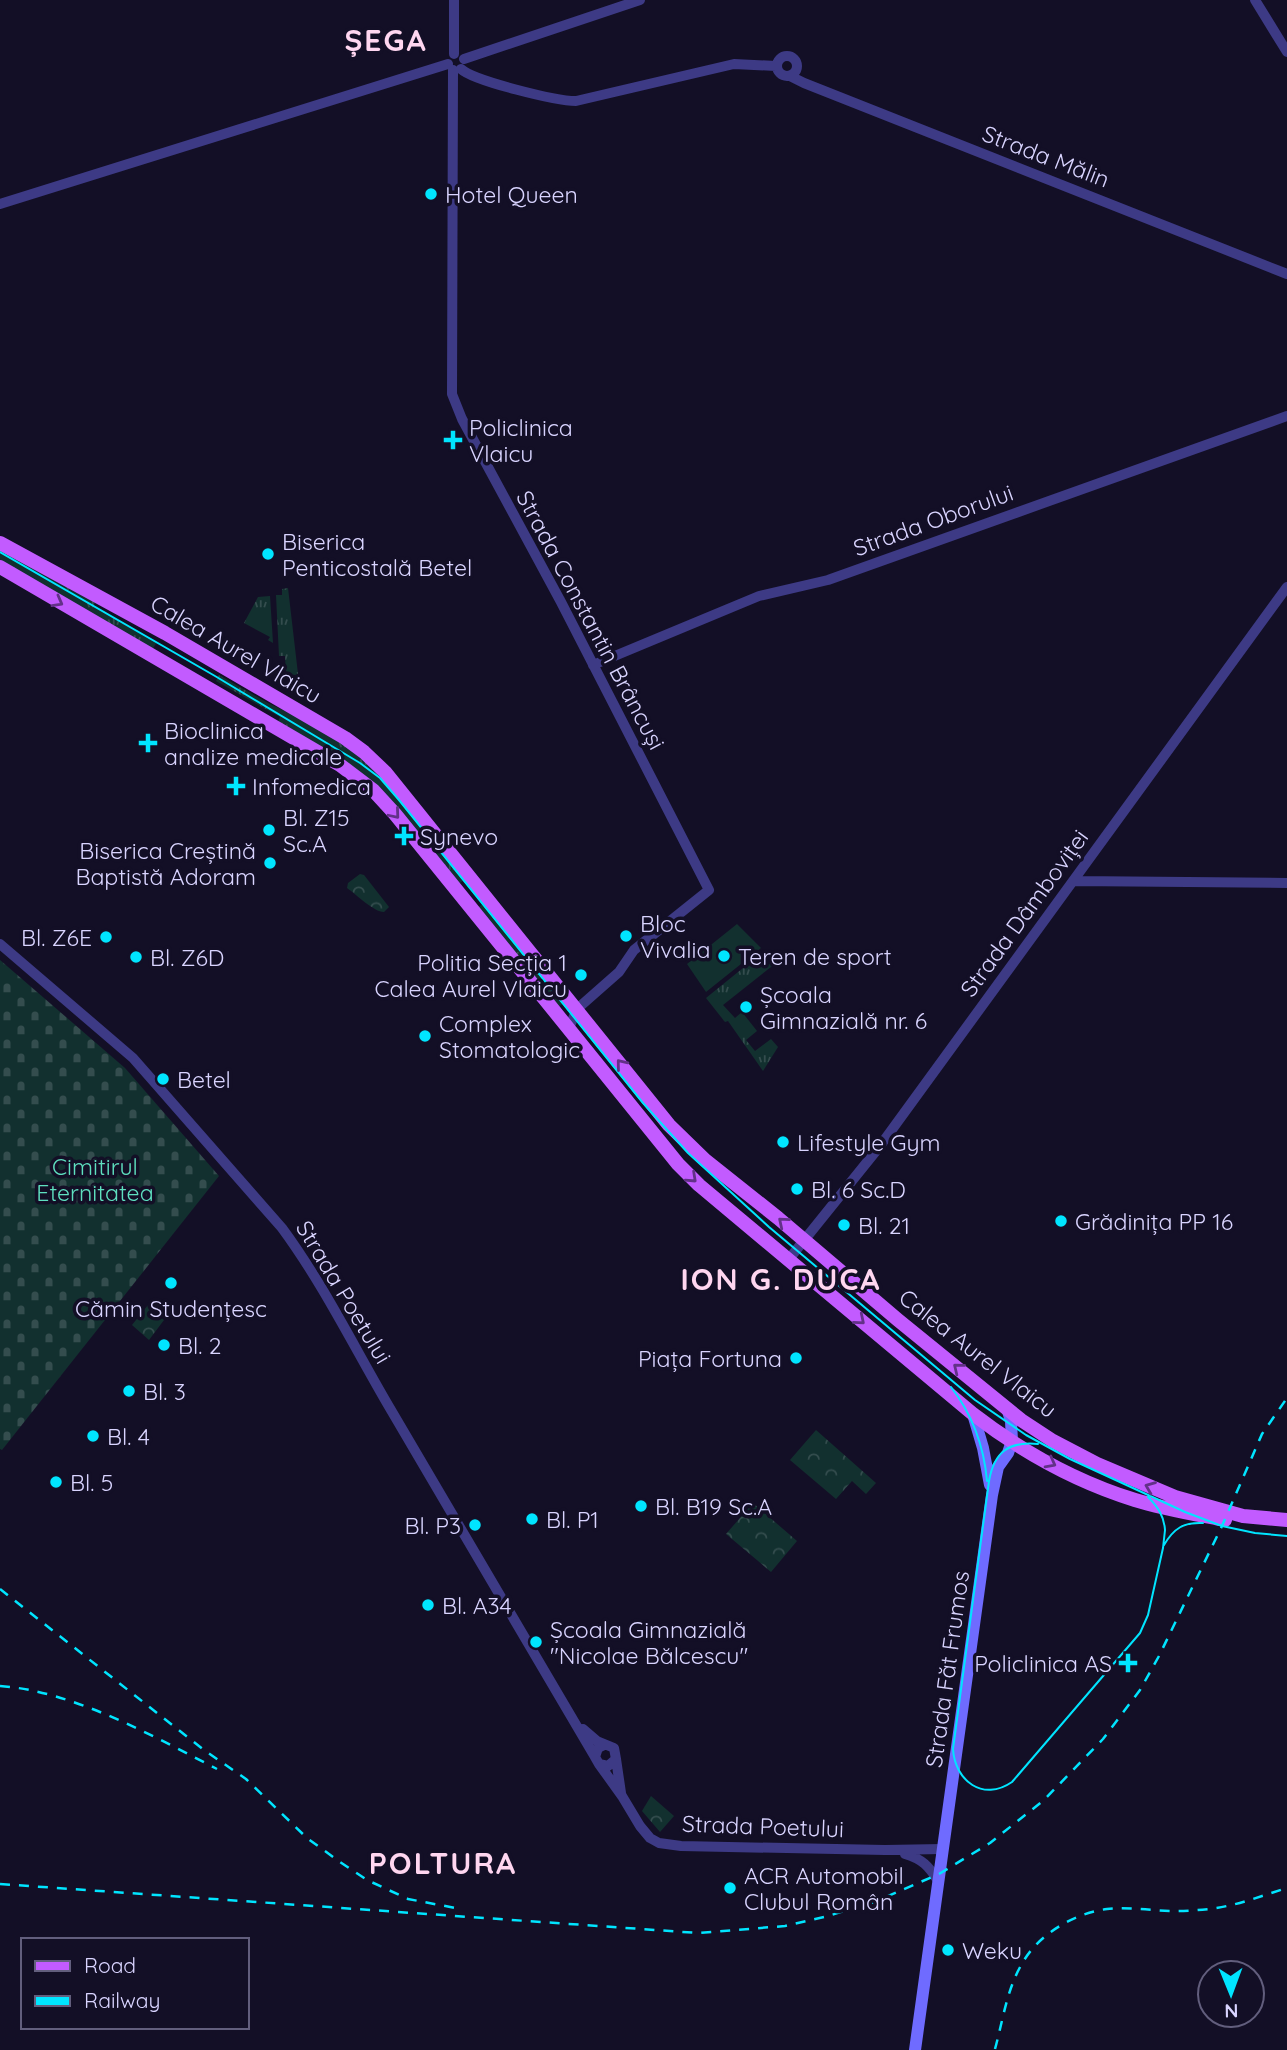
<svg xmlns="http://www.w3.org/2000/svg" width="1287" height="2050" font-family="Quicksand,sans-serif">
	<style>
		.grass { fill: url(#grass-tufts) }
		.forest { fill: url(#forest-crowns) }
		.cemetery { fill: url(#cemetery-stones) }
		.pitch { fill: #12302f }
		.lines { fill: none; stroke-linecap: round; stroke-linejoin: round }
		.tertiary { stroke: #3d3a85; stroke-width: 10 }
		.secondary { stroke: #6f6bff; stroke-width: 12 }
		.primary { stroke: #c25bff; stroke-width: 14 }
		.tram { stroke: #00e5ff; stroke-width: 2 }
		.rail { stroke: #00e5ff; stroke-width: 2.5; stroke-dasharray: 10 9; stroke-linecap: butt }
		.oneway { stroke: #623188 }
		.poi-dot { fill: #00e5ff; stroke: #130f26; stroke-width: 2.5 }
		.labels { text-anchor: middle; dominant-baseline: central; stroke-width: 7; stroke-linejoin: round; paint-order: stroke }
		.street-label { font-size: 23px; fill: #d9d4ff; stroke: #130f26 }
		.poi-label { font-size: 23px; fill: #d9d4ff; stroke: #130f26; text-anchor: start }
		.park-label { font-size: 23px; fill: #5fe0c0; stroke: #130f26 }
		.district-label { font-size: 30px; font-weight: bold; letter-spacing: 2px; fill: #ffd6f0; stroke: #130f26 }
	</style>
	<defs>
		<pattern id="grass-tufts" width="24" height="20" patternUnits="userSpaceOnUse" patternTransform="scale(1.75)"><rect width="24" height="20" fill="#12302f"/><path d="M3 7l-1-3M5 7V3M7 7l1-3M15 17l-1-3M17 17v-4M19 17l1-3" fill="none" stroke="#344d4e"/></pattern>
		<pattern id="forest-crowns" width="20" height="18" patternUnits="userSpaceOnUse" patternTransform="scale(1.75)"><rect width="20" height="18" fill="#12302f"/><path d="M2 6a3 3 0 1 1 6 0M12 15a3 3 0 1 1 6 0" fill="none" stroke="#344d4e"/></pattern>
		<pattern id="cemetery-stones" width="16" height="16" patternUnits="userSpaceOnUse" patternTransform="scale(1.75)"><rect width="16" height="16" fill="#12302f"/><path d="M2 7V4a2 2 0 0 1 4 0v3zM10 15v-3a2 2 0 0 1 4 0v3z" fill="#344d4e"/></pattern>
	</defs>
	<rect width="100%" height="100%" fill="#130f26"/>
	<path class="grass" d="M0,549l96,53 -3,4 64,36 -5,8 -152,-88z
		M288,588l10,86 -1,6 -11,-5 -1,-19h-6l-3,-61h6v-6z
		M270,596l3,47 -5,-3 2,-3 -26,-14 14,-26z
		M219,675l49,28 46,22 51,34 30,34 69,87 -7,5 -64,-80 -115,-83 2,-5 -64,-36z
		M484,903l81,99 -8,6 -81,-99z
		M764,951l12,12 -53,42 12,13 7,-6 15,19 -11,9 9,11 16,-12 7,8 -15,24 -35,-50 -3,1 -19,-24z"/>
	<path class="forest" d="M360,874l4,1 25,32 -5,5c-10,0 -27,-17 -37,-24l1,-5z
		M148,1305l16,15 -15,20 -17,-15z
		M816,1430l60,53 -10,11 -14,-13 -16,18 -46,-39z
		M753,1503l44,38 -26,31 -45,-38z
		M651,1796l23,20 -14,16 -18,-21z"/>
	<path class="cemetery" d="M0,960l125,108 94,108 -217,274 -2,-1z"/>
	<path class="pitch" d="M737,924l24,24 -55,44 -19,-28z"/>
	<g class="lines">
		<path class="tertiary" d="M454,0v54
			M1255,0l32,52
			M777 66a10 10 0 1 1 20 0a10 10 0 1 1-20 0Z
			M464,59l176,-59
			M461,69c13,12 95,32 115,32l158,-37 42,2
			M453,70l-1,324 10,25 99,183 148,288 -75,60 -15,22 -42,37 -8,19
			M790,76l14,7 483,191
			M0,204l448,-140
			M593,665l166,-69 69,-16 459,-164
			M1074,881l213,2
			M0,944l133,114 149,170c42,57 73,121 109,182 67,116 136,231 204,347
			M789,1259l91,-113 407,-559
			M583,1729l14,12 17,7 2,11 -8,7 -9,-2 -4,-7 3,-9 6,-3
			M616,1759l5,34
			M599,1764l23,32 18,30 10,12 9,5 22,3 204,4 57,-1
			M905,1854c17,5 24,12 33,27"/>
		<path class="secondary" d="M973,1414l10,34 7,37
			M915,2050l77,-555 6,-28 10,-14 4,-12 -1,-20 -4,-13"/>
		<path class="primary" d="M0,543l165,90 180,105 19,14 21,20 284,353 36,35 73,58 120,102 123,100 32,21 44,23 78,33 68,19 44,4
			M0,567l340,198 33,25 22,24 283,350 21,21 274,229c48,37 104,68 162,86 29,9 60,14 90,20"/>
		<path class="tram" d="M0,552l215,124 145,87 20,15 19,22 244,303 45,50 81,74 206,173 51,35 44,24 115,53 37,14 33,7 32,3
			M951,1387c21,27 33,60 36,94
			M1038,1444c-29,-3 -44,8 -49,37l-36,268c2,32 30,53 59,33l128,-149 8,-18 15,-67 2,-18c-1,-14 -7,-23 -17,-33
			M1164,1545c10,-17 20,-23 39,-22"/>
		<path class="rail" d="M0,1589l204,161 42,29 61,59 33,24 27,18 41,19 53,10
			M0,1686c73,5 153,50 217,83
			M0,1884l698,49 87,-7 43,-10 46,-14 65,-28 51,-31 54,-43 59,-61 37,-49 19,-34 63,-130 40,-92 25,-36
			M995,2049c8,-29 12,-61 28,-87 16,-28 52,-49 84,-53 16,-2 32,0 48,1 18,2 36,1 54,-1 27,-3 52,-13 78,-21"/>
	</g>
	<defs><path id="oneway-chevron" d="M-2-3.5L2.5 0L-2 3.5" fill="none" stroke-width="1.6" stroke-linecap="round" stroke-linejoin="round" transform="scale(1.75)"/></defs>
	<g class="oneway">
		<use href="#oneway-chevron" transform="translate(58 602) rotate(29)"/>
		<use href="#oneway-chevron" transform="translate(395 814) rotate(50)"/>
		<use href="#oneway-chevron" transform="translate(621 1064) rotate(-129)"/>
		<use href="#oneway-chevron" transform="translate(692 1178) rotate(43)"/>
		<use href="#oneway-chevron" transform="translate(783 1222) rotate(-140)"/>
		<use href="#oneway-chevron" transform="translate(860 1320) rotate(40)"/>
		<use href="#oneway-chevron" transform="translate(958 1368) rotate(-141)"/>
		<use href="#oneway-chevron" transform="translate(1051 1463) rotate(28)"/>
		<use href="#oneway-chevron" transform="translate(1150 1487) rotate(-158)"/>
	</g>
	<g class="poi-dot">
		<circle cx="431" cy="194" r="7"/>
		<path d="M449.5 429.5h7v7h7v7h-7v7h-7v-7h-7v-7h7z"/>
		<circle cx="268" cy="554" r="7"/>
		<path d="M144.5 732.5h7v7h7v7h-7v7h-7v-7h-7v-7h7z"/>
		<path d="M232.5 775.5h7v7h7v7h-7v7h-7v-7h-7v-7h7z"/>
		<circle cx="269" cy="830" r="7"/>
		<path d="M400.5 825.5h7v7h7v7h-7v7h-7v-7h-7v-7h7z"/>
		<circle cx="270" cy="863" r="7"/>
		<circle cx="626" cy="936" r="7"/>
		<circle cx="106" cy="937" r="7"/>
		<circle cx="724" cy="956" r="7"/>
		<circle cx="136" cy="957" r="7"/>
		<circle cx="581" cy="975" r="7"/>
		<circle cx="746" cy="1007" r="7"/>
		<circle cx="425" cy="1036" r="7"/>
		<circle cx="163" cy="1079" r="7"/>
		<circle cx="783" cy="1142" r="7"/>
		<circle cx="797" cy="1189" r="7"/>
		<circle cx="1061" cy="1221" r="7"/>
		<circle cx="844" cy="1225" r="7"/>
		<circle cx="171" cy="1283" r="7"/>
		<circle cx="164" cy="1345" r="7"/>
		<circle cx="796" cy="1358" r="7"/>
		<circle cx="129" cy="1391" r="7"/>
		<circle cx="93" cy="1436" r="7"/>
		<circle cx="56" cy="1482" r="7"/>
		<circle cx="641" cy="1506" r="7"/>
		<circle cx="532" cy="1519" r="7"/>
		<circle cx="475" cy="1525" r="7"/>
		<circle cx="428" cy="1605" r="7"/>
		<circle cx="536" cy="1642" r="7"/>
		<path d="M1124.5 1652.5h7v7h7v7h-7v7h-7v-7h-7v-7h7z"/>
		<circle cx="730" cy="1888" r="7"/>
		<circle cx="948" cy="1950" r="7"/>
	</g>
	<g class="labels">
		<g class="street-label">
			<text transform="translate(1046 156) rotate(21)">Strada Mălin</text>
			<text transform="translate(933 520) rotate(-20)">Strada Oborului</text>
			<text transform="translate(591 620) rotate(62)">Strada Constantin Brâncuși</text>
			<text transform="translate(236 649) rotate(30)">Calea Aurel Vlaicu</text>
			<text transform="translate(1024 913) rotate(-54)">Strada Dâmboviței</text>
			<text transform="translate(344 1292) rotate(59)">Strada Poetului</text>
			<text transform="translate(978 1353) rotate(38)">Calea Aurel Vlaicu</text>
			<text transform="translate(947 1669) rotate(-82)">Strada Făt Frumos</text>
			<text transform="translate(763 1826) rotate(2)">Strada Poetului</text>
		</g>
		<g class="poi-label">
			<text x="445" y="194">Hotel Queen</text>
			<text x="469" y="427">Policlinica<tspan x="469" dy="26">Vlaicu</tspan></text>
			<text x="282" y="541">Biserica<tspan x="282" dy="26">Penticostală Betel</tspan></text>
			<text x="164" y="730">Bioclinica<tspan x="164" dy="26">analize medicale</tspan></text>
			<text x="252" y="786">Infomedica</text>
			<text x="283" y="817">Bl. Z15<tspan x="283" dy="26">Sc.A</tspan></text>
			<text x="420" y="836">Synevo</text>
			<text x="256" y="850" text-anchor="end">Biserica Creștină<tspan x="256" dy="26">Baptistă Adoram</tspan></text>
			<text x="640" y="923">Bloc<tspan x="640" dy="26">Vivalia</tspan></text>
			<text x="92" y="937" text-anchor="end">Bl. Z6E</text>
			<text x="738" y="956">Teren de sport</text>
			<text x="150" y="957">Bl. Z6D</text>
			<text x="567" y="962" text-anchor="end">Politia Secția 1<tspan x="567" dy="26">Calea Aurel Vlaicu</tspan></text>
			<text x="760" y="994">Școala<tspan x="760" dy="26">Gimnazială nr. 6</tspan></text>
			<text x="439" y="1023">Complex<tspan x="439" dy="26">Stomatologic</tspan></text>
			<text x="177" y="1079">Betel</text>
			<text x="797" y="1142">Lifestyle Gym</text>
			<text x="811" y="1189">Bl. 6 Sc.D</text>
			<text x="1075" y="1221">Grădinița PP 16</text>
			<text x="858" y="1225">Bl. 21</text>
			<text x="171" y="1308" text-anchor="middle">Cămin Studențesc</text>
			<text x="178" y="1345">Bl. 2</text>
			<text x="782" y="1358" text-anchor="end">Piața Fortuna</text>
			<text x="143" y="1391">Bl. 3</text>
			<text x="107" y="1436">Bl. 4</text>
			<text x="70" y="1482">Bl. 5</text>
			<text x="655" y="1506">Bl. B19 Sc.A</text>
			<text x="546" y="1519">Bl. P1</text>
			<text x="461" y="1525" text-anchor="end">Bl. P3</text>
			<text x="442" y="1605">Bl. A34</text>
			<text x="550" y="1629">Școala Gimnazială<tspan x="550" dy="26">"Nicolae Bălcescu"</tspan></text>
			<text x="1112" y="1663" text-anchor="end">Policlinica AS</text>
			<text x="744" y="1875">ACR Automobil<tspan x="744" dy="26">Clubul Român</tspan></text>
			<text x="962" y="1950">Weku</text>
		</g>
		<g class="park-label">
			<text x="95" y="1166">Cimitirul<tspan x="95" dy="26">Eternitatea</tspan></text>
		</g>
		<g class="district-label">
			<text x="386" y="40">ȘEGA</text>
			<text x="781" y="1279">ION G. DUCA</text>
			<text x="443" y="1863">POLTURA</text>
		</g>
	</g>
	<rect x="21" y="1938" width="228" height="91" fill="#130f26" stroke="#625e7d" stroke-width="2"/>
	<rect x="35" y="1961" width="35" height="10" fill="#c25bff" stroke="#625e7d" stroke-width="2"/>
	<text x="84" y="1973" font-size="21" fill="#d9d4ff">Road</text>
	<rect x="35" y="1996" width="35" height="10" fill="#00e5ff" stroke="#625e7d" stroke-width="2"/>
	<text x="84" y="2008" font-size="21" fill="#d9d4ff">Railway</text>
	<g transform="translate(1231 1994) rotate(179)"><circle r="33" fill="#130f26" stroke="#625e7d" stroke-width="2"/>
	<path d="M0-5L12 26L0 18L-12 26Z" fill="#00e5ff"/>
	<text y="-10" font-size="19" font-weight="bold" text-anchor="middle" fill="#d9d4ff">N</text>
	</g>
</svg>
